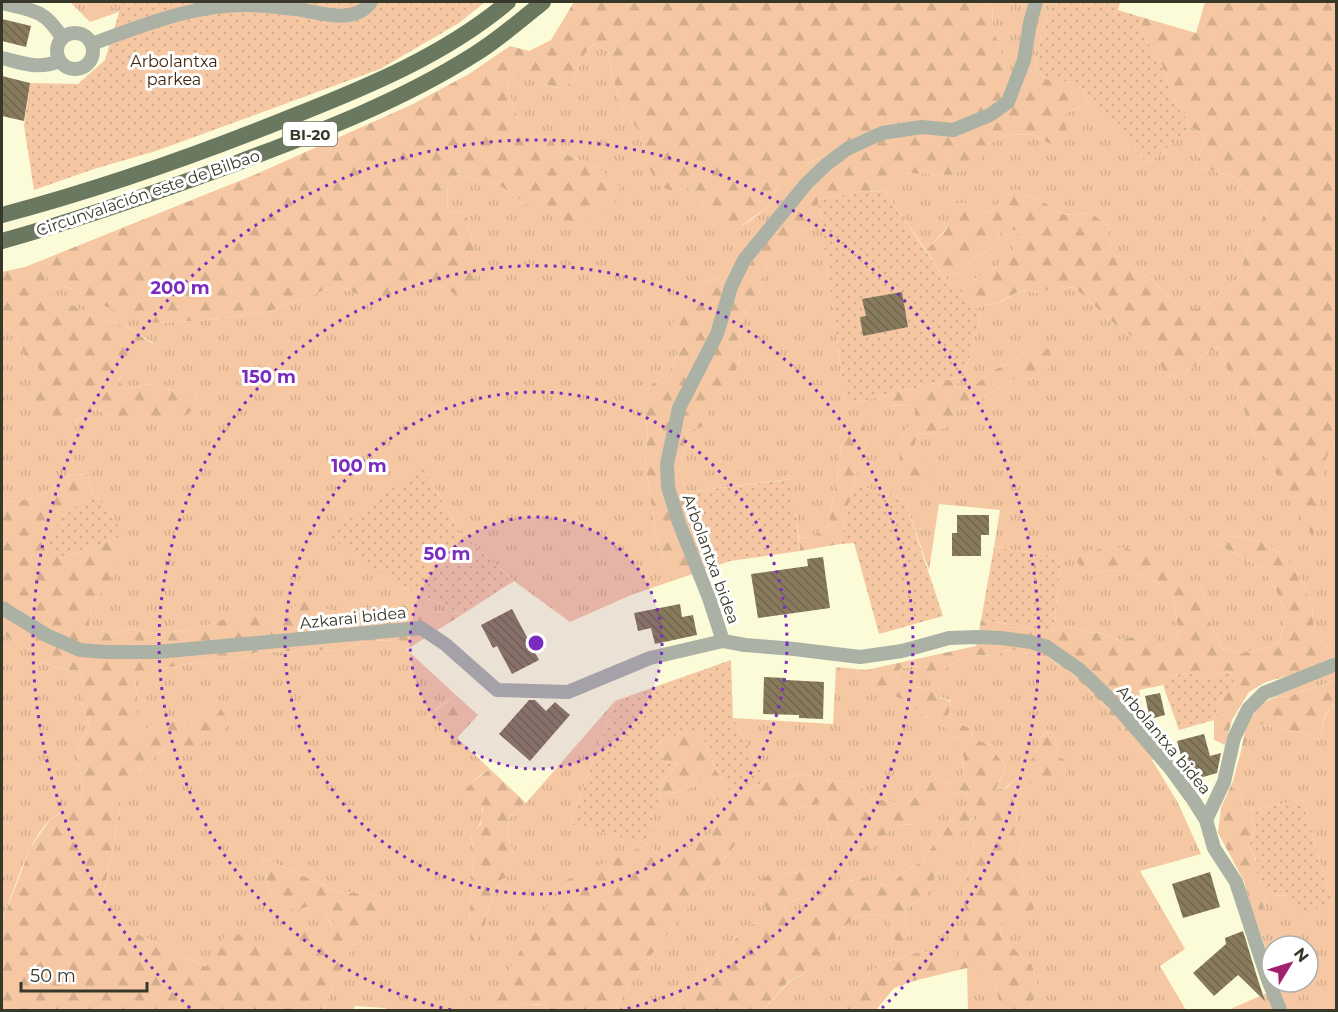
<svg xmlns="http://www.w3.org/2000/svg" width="1338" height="1012" font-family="Montserrat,sans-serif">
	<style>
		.grass { fill: url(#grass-tufts) }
		.forest { fill: url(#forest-firs) }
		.park { fill: url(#park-dots) }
		.building { fill: url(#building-back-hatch) }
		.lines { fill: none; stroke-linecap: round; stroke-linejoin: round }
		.minor { stroke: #abb2a5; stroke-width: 14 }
		.primary { stroke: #6b7860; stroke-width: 16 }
		.ring { fill: none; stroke: #7b2cbf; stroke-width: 3; stroke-dasharray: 3 6 }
		.labels { text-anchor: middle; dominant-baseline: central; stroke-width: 6; stroke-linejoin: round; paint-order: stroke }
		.shield { fill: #fff; stroke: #74746a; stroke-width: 1.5 }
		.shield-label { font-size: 15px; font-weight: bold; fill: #38382a }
		.park-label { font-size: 16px; fill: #41250a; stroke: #fff }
		.street-label { font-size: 16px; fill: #38382a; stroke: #fff }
		.centre { fill: #7b2cbf; stroke: #fff; stroke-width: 3 }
		.ring-label { font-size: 18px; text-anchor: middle; font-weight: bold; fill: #7b2cbf; stroke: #fff; stroke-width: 6; stroke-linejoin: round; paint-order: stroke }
	</style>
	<defs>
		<pattern id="grass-tufts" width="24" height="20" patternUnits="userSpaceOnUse" patternTransform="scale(1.5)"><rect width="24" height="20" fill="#f5c8a3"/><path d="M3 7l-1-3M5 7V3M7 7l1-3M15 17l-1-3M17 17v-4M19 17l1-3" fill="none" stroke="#d3ad8c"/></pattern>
		<pattern id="forest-firs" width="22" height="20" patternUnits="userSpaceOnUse" patternTransform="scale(1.5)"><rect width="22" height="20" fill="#f5c8a3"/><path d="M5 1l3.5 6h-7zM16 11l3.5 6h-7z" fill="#d3ad8c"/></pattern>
		<pattern id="park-dots" width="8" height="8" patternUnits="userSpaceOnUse" patternTransform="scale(1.5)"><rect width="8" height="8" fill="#f5c8a3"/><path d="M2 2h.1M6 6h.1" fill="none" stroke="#d3ad8c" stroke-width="1.8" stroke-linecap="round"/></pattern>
		<pattern id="building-back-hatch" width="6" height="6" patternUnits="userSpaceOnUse" patternTransform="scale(1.5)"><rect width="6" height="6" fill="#887a5d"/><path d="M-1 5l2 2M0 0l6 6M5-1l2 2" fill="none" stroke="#70654d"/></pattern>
	</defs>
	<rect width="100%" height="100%" fill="#fbfbd8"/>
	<path class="grass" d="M70,2h59l-1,4 -12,7 -26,9z
		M988,2h64l-11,34 -6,34 -28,4 -14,-47 -1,-22z
		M592,44l16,7 4,24 11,36 16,20 7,29 26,31 15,-4 14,14 15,26 17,4 18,-11 20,-16 8,-24 22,-11 22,-14 15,8 -21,20 -53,61 -16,23 -50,18 -29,49 10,16 -9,21 -18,13 -11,13 7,36 -3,26 10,71 8,31 9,20 -41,14 -61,27 -56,-41 -53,-48 -38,-66 -21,120 61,27 -29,-2 -22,-7 -33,3 -32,7 -44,-13 -18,10 -68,10 -27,8 -32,4 -27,-5 -21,5 -21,-8 2,-22 15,-16 8,-70 -22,-26 -4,-17 -17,-1 -25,19 -21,7 -17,2 -6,9v-185l13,8 10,23 21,16 -14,25 42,25 20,-15 20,9 22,1 64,-17 -21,-9 -31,-8 -22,6 -8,-11 21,-19 14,-17 -24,-15 -44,-16 -38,-20 -2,-17 26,14 81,34 46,-2 70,-9 70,-27 23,11h29l32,-14 24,6 15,11 11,-57 -6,-29 -18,-2 -1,-28 10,-8 42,10 27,19 74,-35 -37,-16 -15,-16 -18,1 -13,-20 -8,-26 -1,-15 19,1 31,10 16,-7 7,-21z
		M1088,101l60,63 43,-37 15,10 -11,29 40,11 31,36 -16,25 -11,40 -37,31h-17l-18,-13 -13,-15 -23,-14 -19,-15 -4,-26 -17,-13 -26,2 -20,-12 -30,-13 -28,24 -16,-11 -45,47 -41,-58 13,-19 53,2 38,-32 20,-9 24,1 27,14 2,-34 14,-6z
		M822,227l24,178 32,-8 4,8 32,1 1,8 -12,22 -5,37 15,-21 4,-17 17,-3 24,-23 13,-1 18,-14 26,-16 25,1 -10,-31 -19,14 -17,8 -24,19 -16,-2 10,-11 17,-61 -7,-7 24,-5 24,-13 17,3 20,-7 16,2 41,37 36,26 16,26 23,-8 13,-15 14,-7 40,95 55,95 13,-80 10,-17v200l-11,6 -11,-14 -2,-29 -17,-34 -17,-18 -21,-11 -27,-4 -15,7 48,25 10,16 14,31 -7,25 -10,7 -28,6 -19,-4 -13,-26 -9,-38 -96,-38 -18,6h-14l20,19 22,-2 21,3 29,13 9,15 5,34 -10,10 -33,-9 -17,4 -18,-7 -15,-1 -16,-6 -17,5 9,-74 -68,-10 6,-37 -61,-6 -10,66 -24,-69 -14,-6 -38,-11 9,-24 4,-19 -25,3 -4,37 -9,46 -17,10 -12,1 -9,-59 -103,13 -8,-19 8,-42 14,-4 16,-35 16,-14 8,-20 -2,-19 2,-13 4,-14 16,-23 6,-27 15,-17 17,-13z
		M1002,230h18l-7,20 -16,17 -24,13 -13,14 -16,-17 21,-6 8,-13 20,-10z
		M2,635l22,10 19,18 20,6 16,2 4,15v18l6,23 -10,17 -2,18 6,19 -2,17c-10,8 -21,14 -31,22 -22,20 -37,73 -48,102z
		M399,640l8,10 49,45 -21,15 22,28 33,31 -10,6 -10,10c13,24 20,28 1,52l3,14 -5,74 16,-1 6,-25 9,-19 15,-25 -8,-18 1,-18 18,-16 89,-102 -45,123 76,19 14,-47 22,-5 19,-8 21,21 -8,28 -19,13 -28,15 -20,-16 -19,9 -141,153 64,-2 -6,6h-158l-2,-2 -30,-2 -2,4h-30l33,-73 31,-40 -50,-6 -76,-34 10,39 48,5 13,26 -40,3 -28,24 -58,13 -79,-38 -27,-22 13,-59 8,-49 18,-28 26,-23h28l3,-24 -14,3 -12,-10 -13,3 -15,14 -15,6 10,-43 -3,-19 20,-8 39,-7 38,-2 26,-9 84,-2 25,-9z
		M1010,649l38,9 23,15 28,28 29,36 24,23 26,43 23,51 -61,17 45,78 -25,17 26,44h-157l9,-22 -6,-23 -30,-27 -2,-14 10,-8 25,-10 -11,-23 -6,-28 5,-14 -9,-8 3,-17 -4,-18 12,-13 21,-9 11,-20 1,-14 -9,-13 -10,10 -3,17 -10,8 -5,11 -16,13 -10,4 11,-26 -8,-9 -7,-12 -17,-6 -4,-11 -13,-5 -9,-7 3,-15 -14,-5 -5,-7 -28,-3 -8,-8 5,-10 19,-2 23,4 13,-9 18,-6 20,1z
		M836,667l20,2 4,9 13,12 29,9 24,18 23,13 10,15 5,13 -1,16 -9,9 -11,-1 -13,-6 -13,8 -1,13 -13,9 -14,-5 -21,-3 -8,-14 -16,-3 -21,-2 -17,-5 -40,7 -33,-63 100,6z
		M1336,670v10l-46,16 -18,2 24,-12z
		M1336,704v306h-108l51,-22 -2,-6h31v-36h-36v21l-22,-63 12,7 6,-16 23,1 43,8 -7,-17 -24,-87 -52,10 -10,-4 1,-15 -9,-10 8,-30 18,-27 39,8 23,8c1,-13 3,-30 15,-36z
		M962,791l9,9 -21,22 -28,39 -19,12 -14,13 -26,-9 -28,9 -41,33 -10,-13 16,-8 6,-27 -20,3 -13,-1 -18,11 -4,14 14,8 2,7 -6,10 -13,2 -77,85h-56l19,-32 113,-149 12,-31 35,12 26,-7 7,15 5,24 42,1 23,-18 22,-1 16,-22z
		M978,812l-5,23 1,20 -8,25 1,44 -8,32 -15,7 -8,-8 -14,-4 -17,6 -17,4 -17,10 -30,37 -3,2h-75l26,-28 18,-10 20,-18 13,-23 17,-15 16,-2 14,2 4,9 2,12 16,-3 -5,-13 4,-15 18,-9c14,-34 27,-58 52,-85z
		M967,968l17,2c9,13 18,24 13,40h-29z"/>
	<path class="forest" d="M574,2h414l4,3 1,22 14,47 28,-4 13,10h14l18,6 8,15 -12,8 -14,6 6,19 -8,15 -27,-14 -24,-1 -20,9 -11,22 -27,10 -53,-2 -13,19 -22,-1 -45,9 4,27 -23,5 -17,13 -15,17 -6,27 -16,23 -4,14 -2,13 2,19 -8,20 -16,14 -15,35 -15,4 -8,42 8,19 6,28 23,46 -44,15 -9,-20 -8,-31 -10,-71 3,-26 -7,-36 11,-13 18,-13 9,-20 -10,-17 10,-27 19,-22 50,-18 16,-23 53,-61 21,-20 -15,-8 -22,14 -22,11 -8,24 -38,28 -17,-5 -15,-26 -14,-14 -15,4 -15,-6 -11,-25 -7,-29 -16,-20 -11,-36 -4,-24 -16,-7 -11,16 -7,21 -16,7 -31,-10h-19l1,14 8,26 13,20 18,-1 15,16 37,16 20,17 -4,16 -21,14 -20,9 -49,-21 -27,-19 -42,-10 -10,8 1,28 18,2 12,58 -7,17 -10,11 -15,-11 -24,-6 -32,14h-29l-23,-11 -70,27 -70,9 -47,2 -44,-16 -61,-31 2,16 37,20 44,16 24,16 -14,16 -21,19 8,11 22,-6 31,8 21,9 -12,13 -20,9 -54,-6 -20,-9 -20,15 -17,3 -23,-8 -2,-20 13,-25 -20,-16 -10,-23 -13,-8v-54l23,-5 229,-92 157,-70 58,-31 41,-28 19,5 22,-11z
		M1205,2h131v438l-10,18 -13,80 -55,-96 -40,-95 -14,7 -13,15 -23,8 -16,-26 -36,-26 -41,-37 -16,-2 -20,7 -17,-3 -25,13 -23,5 -14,-14 13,-14 24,-13 16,-17 6,-20h-17l-9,18 -20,10 -8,13 -21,6 -18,-27 21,-21 8,-26h16l16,11 28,-24 30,13 20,12 26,-2 17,13 4,26 19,15 23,14 13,15 18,13h17l37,-31 11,-40 16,-25 -31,-36 -40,-11 11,-29 -15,-10 -19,-32 -11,-32 -18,-28 -2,-18 55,16z
		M1030,348l19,1 4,14 -13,16 -25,-1 -26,16 -18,14 -13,1 -8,17 -16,6 -17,3 -4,17 15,9 5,20 -13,5 -14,2 -8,-15 2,-20 3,-17 12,-22 -1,-8 -32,-1 -4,-8 86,-21 -10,11 16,2 24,-19 17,-8z
		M852,417l12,4 2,20 -4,19 -9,24 -13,60 -40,7 -1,-13 12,-1 17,-10 9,-46 4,-37z
		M71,474l17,1 4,17 -8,8 -22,17 -3,41 31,-9 33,-14 -3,26 -14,27 -15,16 -2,22 21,8 21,-5 27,5 32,-4 54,-17 41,-1 18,-11 44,14 32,-7 33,-3 22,7 29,2 -57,36 -7,-10 -33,1 -25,9 -84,2 -26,9 -38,2 -39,7 -20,9 3,18v24l-9,18 14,-5 15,-14 13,-3 12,10 14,-3 4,-16 14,-9 11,16 -1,16 -31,17h-28l-26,23 -18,28 -8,49 -13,59 27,22 79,38 20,-33 23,1 15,18 28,-23 40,-4 -13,-24 -24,9 -24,-15 -10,-39 76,34 51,6 -32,40 -33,73h-321v-88l27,-71 8,-13 12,-17 32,-23 2,-17 -6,-19 2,-18 10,-17 -6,-23v-18l-4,-15 -16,-2 -20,-6 -19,-18 -22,-10v-124l6,-9 17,-2 21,-7z
		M1230,536l27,4 21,11 17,18 17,34 2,29 11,14 11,-6v16l-35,16 -35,10 -17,10 -17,28 -7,25 -11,-5v-20l7,-21 14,-13 -4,-14 -21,5 -21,-4 -22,3 -4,9 -24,5 4,22 9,15 12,12 6,14 -18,7 -24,-23 -29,-36 -28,-28 -23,-15 -38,-9 -16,7 -20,-1 -18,6 -13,9 -17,5 -6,-9 -19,2 -5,10 8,8 28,3 5,7 14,6 -3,14 9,7 13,5 4,11 17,6 7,12 8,9 -11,25 11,-3 15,-13 5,-11 10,-9 3,-16 10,-10 9,13 -1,14 13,7 -7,19 -17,-5 -20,8 -13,13 4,18 -3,17 9,8 -5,14 6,28 11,23 -8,12 -17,-2 -10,9 2,13 30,27 6,23 -9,22h-32c5,-16 -4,-27 -13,-39l-17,-3 -50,12 -23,8 -18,22h-38l3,-2 30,-37 17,-10 17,-4 17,-6 14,4 8,8 15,-8 8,-31 -4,-29 3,-15 8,-25 -1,-20 4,-22c-23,25 -38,52 -51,84l-18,9 -4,15 5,14 -8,9 -8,-6 -2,-13 -4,-9 -14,-2 -16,2 -17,15 -13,23 -20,18 -19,10 -25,28h-92l77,-85 13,-2 6,-10 -2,-7 -14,-8 4,-14 18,-12 13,2 20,-3 7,12 -13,15 -16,8 10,13 41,-33 28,-9 26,9 14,-13 19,-12 28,-39 21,-22 -9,-9 -27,11 -16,22 -22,1 -23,18 -4,10h-15l-23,-11 -5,-24 -7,-15 -26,7h-18l-17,-11 -12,30 -113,149 -19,32h-70l5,-6 -63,2 75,-124 66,-29 19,-9 20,15 28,-14 19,-13 8,-28 -21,-21 -19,8 -22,5 -2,-13 11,-8 9,-11 -14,-2 -7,-18 22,-10 22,-3 15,39 18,27 32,-16 40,-7 17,5 21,2 16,3 8,14 21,3 14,5 13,-9 1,-13 13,-8 13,6 11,1 9,-10 1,-15 -5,-13 -10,-15 -23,-13 -24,-18 -29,-9 -13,-12 -4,-9 10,1 110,-24 5,-26 72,11 17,-5 16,6 15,1 18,7 17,-4 16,-1 17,10 10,-10 -5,-34 -9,-15 -29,-13 -21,-3 -22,2 -14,-7 -7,-12h15l18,-6 21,1 51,22 24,15 9,38 13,26 19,4 28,-6 10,-7 7,-25 -14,-31 -10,-16 -48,-25z
		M1336,680v24c-13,6 -14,23 -15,36l-23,-8 -39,-8 -18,27 5,-25 13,-20 13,-8 18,-2z
		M456,695l22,20 -21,23 -1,10c-13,-10 -17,-21 -21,-37z
		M490,769l36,34 -18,16 -1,18 8,18 -2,19 -13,6 -9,19 -6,25 -13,23 -3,-22 5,-74 -3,-15 10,-12 2,-16 -13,-2 -8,-12c8,-10 17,-18 28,-25z
		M1233,781l9,10 -1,15 10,4 4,18 -6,18 8,17v16l11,16 -6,16 -12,-7 -6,-23 -26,-48 3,-25z"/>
	<path class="park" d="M122,2h363l-26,21 -79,46 -224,82 -62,18 -60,21 -10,-64 6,-43 48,1 27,-24z
		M1052,2h68l-2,8 23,7 2,18 18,28 11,32 19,32 -43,37 -60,-63 -8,-15 -18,-6h-14l-13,-10 6,-34z
		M863,191l22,1 59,85 37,38 -17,61 -118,29 -28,-205z
		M423,467l38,66 53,48 -51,33 -61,-27 -75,-52z
		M791,479l9,72 -70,10 -14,5 -23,-46 -6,-28z
		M853,484l38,11 14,6 38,115 -64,18 -25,-91 -14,1z
		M92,492l22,26 9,17 -33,14 -31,9 -11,-17 14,-24 22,-17z
		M994,547l68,10 -9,74 -72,-11z
		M731,660l2,58 33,63 -32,16 -18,-27 -15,-38 -22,2 -22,10 7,18 14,2 -9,11 -11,8 2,13 -13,48 -77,-20 45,-123z
		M1231,672l4,14 -14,13 -7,21 -35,10 -16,-45 4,-9 22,-3 21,4z
		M1303,800l24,87 7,17 -34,10 -9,-18 -23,-1 -11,-16v-17l-8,-16 6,-18 -4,-18z"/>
	<path class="building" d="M2,19l29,7 -5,21 -24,-6z
		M2,76l28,7 -6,38 -22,-5z
		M902,292l6,35 -45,9 -3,-19 6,-1 -4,-17z
		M957,515h32v20h-8v21h-29v-23h5z
		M823,557l7,51 -72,10 -7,-44 57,-8 -1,-7z
		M680,604l2,13 11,-2 4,20 -42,9 -4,-16 -13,3 -4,-18z
		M512,609l27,51 -27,14 -15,-28 -4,2 -12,-23z
		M764,677l22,1v2l38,2 -1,37 -24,-1v-3l-36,-1z
		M1160,693l5,22 -15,4 -5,-23z
		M529,700h6l11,11 9,-9 15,13 -40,46 -31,-27z
		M1204,734l6,22 11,-3 -4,20 -14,4 4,13 -8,3 -13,-18 -9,-34z
		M1210,872l10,35 -37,11 -11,-34z
		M1243,931l15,49 7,21 -27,-26 -24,21 -21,-23 33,-29 -1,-6z"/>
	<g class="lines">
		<path class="minor" d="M2,3c29,7 43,6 60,35
			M57 51a18 18 0 1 1 36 0a18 18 0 1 1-36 0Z
			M92,44c56,-21 113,-44 174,-38 12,1 25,2 37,4 22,4 52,14 68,-8
			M2,58c21,5 36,12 57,3
			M2,608l46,28 32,14 27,2h50l264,-24 24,16 52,46 71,2 82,-34 73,-17 22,4 49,4 66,8 42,-6 47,-13 29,-1 23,1 30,4 16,5 33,23 34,33 56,65 24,33 12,19 8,28 22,34 31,95 13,33
			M723,641l-14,-43 -30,-75 -11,-36 -1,-23 12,-56 38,-74 14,-47 13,-27 63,-77 20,-19 20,-15 35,-16 40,-6 31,3 37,-15 18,-13 16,-42 6,-37 6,-21
			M1206,820l18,-38 10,-44 14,-29 16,-16 72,-29"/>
		<path class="primary" d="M2,215c98,-26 195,-60 289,-98 76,-30 154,-62 217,-115
			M2,241c76,-21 150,-47 224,-74 85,-32 172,-64 249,-113 24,-15 46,-34 68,-52"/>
	</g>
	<circle cx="536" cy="643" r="126" fill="#7b2cbf" fill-opacity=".12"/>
	<g class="ring">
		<circle cx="536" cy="643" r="126"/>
		<circle cx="536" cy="643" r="251"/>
		<path d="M451 1010A377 377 0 1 1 621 1010"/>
		<path d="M190 1008A503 503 0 1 1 882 1008"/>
	</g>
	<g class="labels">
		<rect class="shield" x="283" y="122" width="54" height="24" rx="4.5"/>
		<g class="shield-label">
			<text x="310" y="134">BI-20</text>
		</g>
		<g class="park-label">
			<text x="174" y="61">Arbolantxa<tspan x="174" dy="18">parkea</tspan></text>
		</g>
		<g class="street-label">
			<text transform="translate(148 193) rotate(-19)">Circunvalación este de Bilbao</text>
			<text transform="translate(711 559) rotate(70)">Arbolantxa bidea</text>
			<text transform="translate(353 618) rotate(-6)">Azkarai bidea</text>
			<text transform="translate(1164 740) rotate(50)">Arbolantxa bidea</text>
		</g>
	</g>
	<circle cx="536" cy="643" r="9" class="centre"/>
	<g class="ring-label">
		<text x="180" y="294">200 m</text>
		<text x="269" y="383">150 m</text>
		<text x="359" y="472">100 m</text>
		<text x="447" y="560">50 m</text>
	</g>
	<rect width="1338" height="1012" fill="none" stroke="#38382a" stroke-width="6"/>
	<g transform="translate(1290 964) rotate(52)"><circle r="28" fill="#ffffff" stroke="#afafaa" stroke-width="1.5"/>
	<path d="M0-4.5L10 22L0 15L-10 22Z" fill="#a21f6e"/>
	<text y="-9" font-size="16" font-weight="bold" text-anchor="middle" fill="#38382a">N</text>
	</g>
	<path d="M21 982v9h126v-9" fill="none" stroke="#38382a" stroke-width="3"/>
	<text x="30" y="982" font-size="18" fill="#38382a" stroke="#ffffff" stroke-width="4.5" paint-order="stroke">50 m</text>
</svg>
